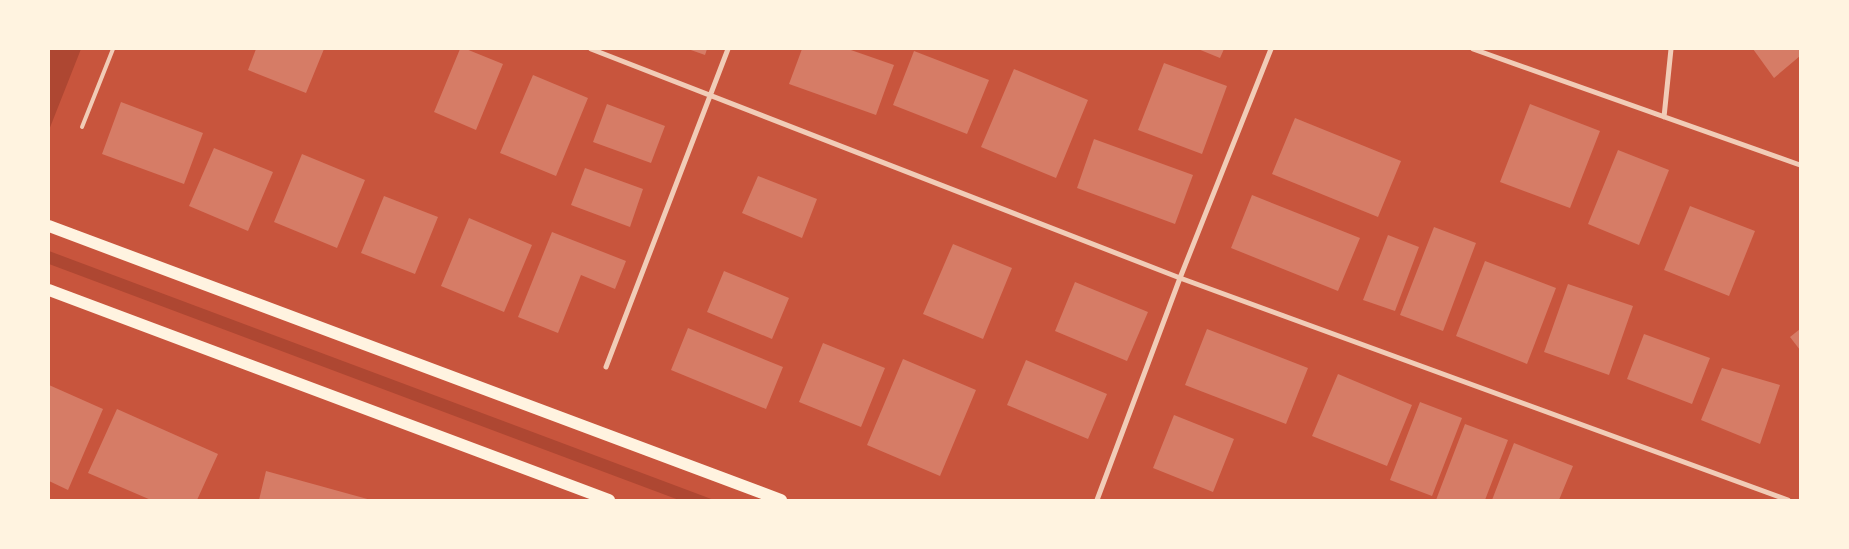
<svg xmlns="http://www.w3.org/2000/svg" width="1849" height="549" font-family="Merriweather,serif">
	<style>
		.green { fill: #ae4732 }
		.building { fill: #d67c66 }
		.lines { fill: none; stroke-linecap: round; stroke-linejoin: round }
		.service { stroke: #f1ccb7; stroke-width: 4 }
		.minor { stroke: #f1ccb7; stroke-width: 5 }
		.primary { stroke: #fff3e0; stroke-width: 12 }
	</style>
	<rect width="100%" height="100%" fill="#c8553d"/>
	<path class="green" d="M49,49h32l-32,81z
		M49,251l665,249h-35l-630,-236z"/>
	<path class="building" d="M256,49h68l-18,44 -58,-23z
		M460,49h6l37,15 -27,66 -42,-18z
		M688,49h19l-2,6z
		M802,49h46l46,16 -18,50 -87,-31z
		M1198,49h26l-4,9z
		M1753,49h47v7l-26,22z
		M914,51l75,29 -22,54 -74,-29z
		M1164,63l63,23 -25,68 -64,-24z
		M1014,69l74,31 -32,78 -75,-31z
		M533,75l55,23 -32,78 -56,-23z
		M121,102l82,31 -19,51 -82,-30z
		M607,104l58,22 -14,37 -58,-21z
		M1530,104l70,27 -30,77 -70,-26z
		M1295,118l106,43 -23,56 -106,-43z
		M1094,139l99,36 -18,49 -98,-36z
		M214,148l59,24 -25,59 -59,-25z
		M1618,150l51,20 -30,75 -51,-21z
		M302,154l63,26 -28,68 -63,-26z
		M585,168l58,21 -13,38 -59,-22z
		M758,176l59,23 -15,39 -60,-25z
		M1252,195l108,43 -22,53 -107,-43z
		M384,196l54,21 -23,57 -54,-21z
		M1690,206l65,25 -26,65 -65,-26z
		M469,218l63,27 -28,67 -63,-26z
		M1434,227l42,16 -33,88 -43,-16z
		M552,232l74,29 -11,28 -34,-14 -23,58 -40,-16z
		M1388,235l31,12 -24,64 -32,-11z
		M953,244l59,24 -29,71 -60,-25z
		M1485,261l71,27 -29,76 -71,-28z
		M724,271l65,27 -17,41 -65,-27z
		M1075,282l73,30 -21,49 -72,-30z
		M1568,284l65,22 -24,69 -65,-23z
		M688,328l95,39 -17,42 -95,-39z
		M1207,329l101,39 -22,56 -101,-39z
		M1800,329v21l-10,-13z
		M1644,334l66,24 -18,46 -65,-25z
		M823,343l62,25 -24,59 -62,-25z
		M903,359l73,31 -36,86 -73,-31z
		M1026,360l81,34 -19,45 -81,-34z
		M1722,368l58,17 -20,59 -59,-24z
		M1338,374l74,31 -25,61 -75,-30z
		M49,385l54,24 -35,81 -19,-9z
		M1420,402l42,16 -30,78 -42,-16z
		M117,409l101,45 -21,46h-46l-63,-27z
		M1174,415l60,24 -21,53 -60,-24z
		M1465,424l43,16 -23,60h-49z
		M1514,443l59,23 -14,34h-67z
		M266,471l105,29h-112z"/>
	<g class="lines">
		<path class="service" d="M82,127l31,-78"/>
		<path class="minor" d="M591,49l589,229 608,222
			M1473,49l327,116
			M1664,117l7,-68
			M606,367l122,-318
			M1097,500l83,-222 91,-229"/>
		<path class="primary" d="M49,226l732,274
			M49,290l560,210"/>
	</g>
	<rect width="1849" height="549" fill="none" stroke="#fff3e0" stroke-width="100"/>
</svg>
